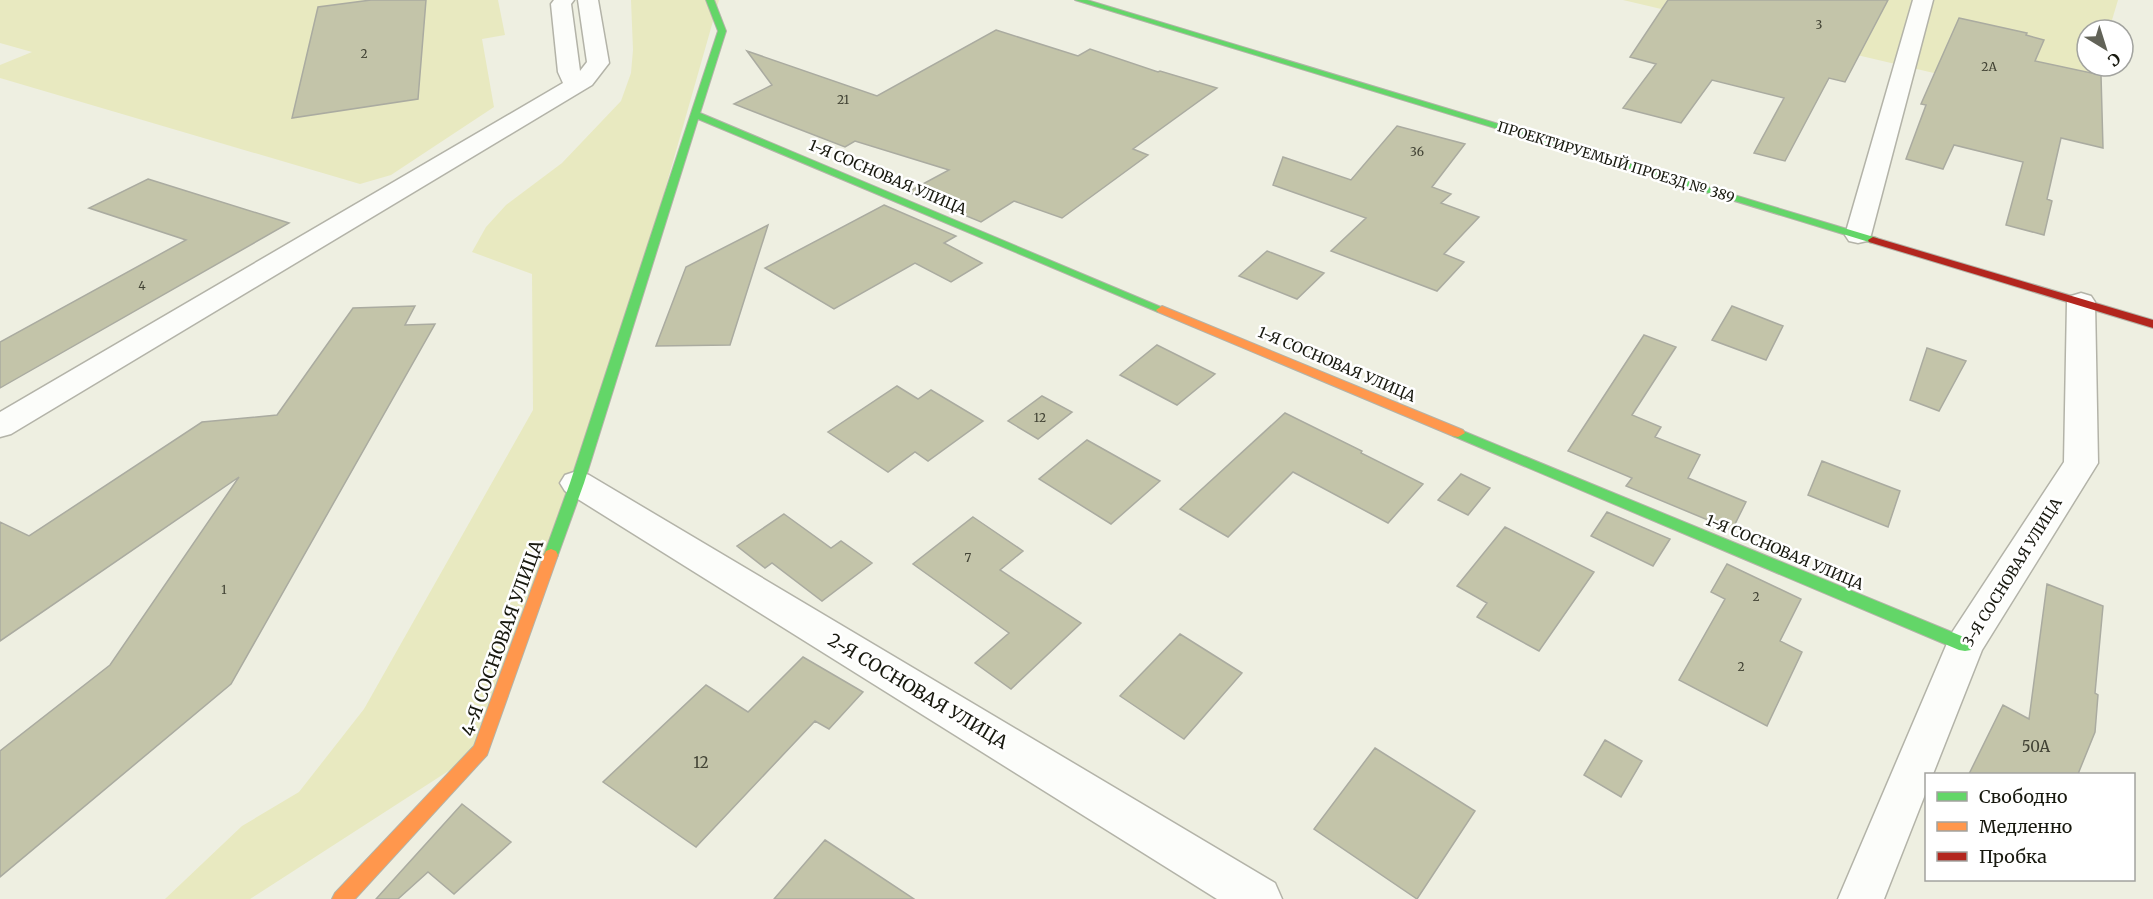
<svg xmlns="http://www.w3.org/2000/svg" width="2153" height="899" font-family="Merriweather,serif">
	<style>
		.green { fill: #e8e9c0 }
		.building { fill: #c3c4a9; stroke: #aaaba0; stroke-width: 1.5 }
		.lines { fill: none; stroke-linecap: round; stroke-linejoin: round }
		.street-casing { stroke: #b3b3a8; stroke-width: 3 }
		.fast-casing { stroke: #b3b3a8; stroke-width: 2 }
		.slow-casing { stroke: #b3b3a8; stroke-width: 2 }
		.jam-casing { stroke: #b3b3a8; stroke-width: 2 }
		.street { fill: #fcfdfa; fill-rule: evenodd }
		.fast { fill: #63d668; fill-rule: evenodd }
		.slow { fill: #ff974d; fill-rule: evenodd }
		.jam { fill: #b3261e; fill-rule: evenodd }
		.labels { text-anchor: middle; dominant-baseline: central; stroke-width: 5; stroke-linejoin: round; paint-order: stroke }
		.number-label { font-size: 12px; fill: #424335 }
		.far-street-label { font-size: 14px; fill: #17180e; stroke: #fff }
		.street-label { font-size: 15px; fill: #17180e; stroke: #fff }
		.near-number-label { font-size: 15px; fill: #424335 }
		.near-street-label { font-size: 18px; fill: #17180e; stroke: #fff }
	</style>
	<rect width="100%" height="100%" fill="#eeefe1"/>
	<path class="green" d="M0,0h498l7,35 -23,4 12,68 -103,68 -31,9 -360,-106v-13l32,-13 -32,-9z
		M631,0h88l-127,446 -111,304 -231,149h-85l77,-73 57,-34 65,-83 169,-299 -1,-136 -60,-22 14,-25 20,-22 56,-42 59,-62 10,-28 2,-23z
		M1623,0h495l-9,30h-22v36h12l-12,43z"/>
	<path class="building" d="M371,0h55l-8,99 -126,19 26,-111z
		M1668,0h220l-43,82 -16,-4 -44,83 -31,-8 30,-55 -72,-18 -31,43 -58,-15 33,-44 -26,-7z
		M1959,18l68,15 -1,2 18,5 -9,21 66,14 2,73 -42,-10 -14,61 5,2 -8,34 -38,-10 17,-63 -69,-17 -11,24 -37,-10 20,-54 -5,-1z
		M996,30l82,26 12,-7 68,23 2,-1 57,17 -84,61 15,6 -86,63 -48,-17 -33,21 -73,-30 41,-22 -94,-29 -10,6 -111,-43 38,-19 -25,-34 130,45z
		M1397,126l68,18 -33,43 19,7 -10,9 38,14 -35,37 20,8 -27,29 -106,-40 35,-33 -93,-33 10,-28 68,23z
		M148,179l141,44 -289,165v-46l186,-102 -97,-32z
		M884,205l72,31 -12,7 38,20 -31,19 -36,-19 -81,46 -69,-41z
		M768,225l-38,120 -74,1 30,-79z
		M1267,251l57,22 -27,26 -58,-23z
		M415,306l-10,19 30,-1 -204,360 -231,193v-126l110,-86 129,-188 -239,164v-119l29,14 173,-114 75,-7 76,-107z
		M1732,306l51,20 -17,34 -54,-20z
		M1644,335l32,12 -44,68 29,12 -6,10 45,18 -12,23 58,24 -14,28 -106,-44 6,-8 -64,-27z
		M1157,345l58,29 -38,31 -57,-30z
		M1927,348l39,13 -27,50 -29,-11z
		M897,386l21,13 13,-9 52,31 -55,40 -13,-9 -27,20 -60,-40z
		M1042,396l30,16 -34,27 -30,-18z
		M1285,413l77,38 -1,2 62,31 -35,39 -95,-51 -65,65 -48,-28z
		M1087,440l73,41 -49,43 -72,-45z
		M1822,461l78,30 -12,36 -80,-32z
		M1461,474l29,14 -22,27 -30,-15z
		M1607,512l63,27 -17,27 -62,-30z
		M784,514l47,34 10,-7 31,22 -50,38 -50,-38 -7,5 -28,-22z
		M973,517l50,34 -23,19 81,53 -70,66 -36,-26 34,-30 -96,-69z
		M1505,527l89,45 -55,79 -62,-34 10,-14 -30,-17z
		M1727,564l74,35 -21,42 22,11 -35,74 -88,-46 46,-81 -14,-7z
		M2047,584l56,22 -8,87 3,2 -3,37 -17,42h-109l34,-69 26,14z
		M1180,634l62,39 -58,66 -64,-43z
		M803,657l60,35 -34,37 -14,-8 -119,126 -93,-65 103,-97 42,27z
		M1605,740l37,21 -21,36 -37,-22z
		M1375,748l100,63 -58,88 -103,-70z
		M462,804l49,38 -57,52 -26,-22 -30,27h-22z
		M825,840l89,59h-140z"/>
	<g class="lines">
		<g class="street-casing">
			<path id="street" d="M554,0h20l-3,4 9,67 7,-9 -9,-62h20l11,63 -17,22 -581,349 -11,3v-25l563,-329 -5,-11 -7,-68z
				M1913,0h20l-62,235 -4,6 -9,2 -9,-2 -4,-6z
				M2081,293l10,3 4,6 3,161 -116,187 -49,124h-7v18l-42,107h-46l113,-265 113,-172 3,-160 4,-6z
				M577,471l12,4 686,408 7,16h-65l-652,-408 -5,-8 5,-8z"/>
		</g>
		<g class="fast-casing">
			<path id="fast" d="M706,0h8l12,31 -26,82 468,197 -2,2h-8l-460,-193 -114,364 -26,72 -2,4h-10l-2,-4 26,-72 148,-452z
				M1075,0h12l790,238 1,2 -5,3 -4,-1z
				M1458,429l513,211 2,5 -2,5 -6,1 -6,-1 -506,-214 -2,-3z"/>
		</g>
		<g class="slow-casing">
			<path id="slow" d="M1162,306l301,124 2,3 -7,4 -5,-1 -295,-124 -2,-2z
				M551,549l5,2 2,4 -71,200 -132,144h-23l3,-6 139,-147 70,-191 2,-4z"/>
		</g>
		<g class="jam-casing">
			<path id="jam" d="M1873,237l280,83v8l-284,-86 -1,-2z"/>
		</g>
		<use href="#street" class="street"/>
		<use href="#fast" class="fast"/>
		<use href="#slow" class="slow"/>
		<use href="#jam" class="jam"/>
	</g>
	<g class="labels">
		<g class="number-label">
			<text x="1819" y="24">3</text>
			<text x="364" y="53">2</text>
			<text x="1989" y="66">2А</text>
			<text x="843" y="99">21</text>
			<text x="1417" y="151">36</text>
			<text x="142" y="285">4</text>
			<text x="1040" y="417">12</text>
			<text x="968" y="557">7</text>
			<text x="224" y="589">1</text>
			<text x="1756" y="596">2</text>
			<text x="1741" y="666">2</text>
		</g>
		<g class="far-street-label">
			<text transform="translate(1616 162) rotate(17)">ПРОЕКТИРУЕМЫЙ ПРОЕЗД № 389</text>
		</g>
		<g class="street-label">
			<text transform="translate(888 177) rotate(23)">1-Я СОСНОВАЯ УЛИЦА</text>
			<text transform="translate(1337 364) rotate(23)">1-Я СОСНОВАЯ УЛИЦА</text>
			<text transform="translate(1785 552) rotate(23)">1-Я СОСНОВАЯ УЛИЦА</text>
			<text transform="translate(2012 572) rotate(-58)">3-Я СОСНОВАЯ УЛИЦА</text>
		</g>
		<g class="near-number-label">
			<text x="2036" y="746">50А</text>
			<text x="701" y="762">12</text>
		</g>
		<g class="near-street-label">
			<text transform="translate(502 638) rotate(-70)">4-Я СОСНОВАЯ УЛИЦА</text>
			<text transform="translate(918 691) rotate(31)">2-Я СОСНОВАЯ УЛИЦА</text>
		</g>
	</g>
	<rect x="1925" y="773" width="210" height="108" fill="#ffffff" stroke="#a2a39f" stroke-width="1.5"/>
	<rect x="1937" y="792" width="30" height="9" fill="#63d668" stroke="#a2a39f" stroke-width="1.5"/>
	<text x="1979" y="803" font-size="18" fill="#17180e">Свободно</text>
	<rect x="1937" y="822" width="30" height="9" fill="#ff974d" stroke="#a2a39f" stroke-width="1.5"/>
	<text x="1979" y="833" font-size="18" fill="#17180e">Медленно</text>
	<rect x="1937" y="852" width="30" height="9" fill="#b3261e" stroke="#a2a39f" stroke-width="1.5"/>
	<text x="1979" y="863" font-size="18" fill="#17180e">Пробка</text>
	<g transform="translate(2105 48) rotate(142)"><circle r="28" fill="#ffffff" stroke="#a2a39f" stroke-width="1.5"/>
	<path d="M0-4.5L10 22L0 15L-10 22Z" fill="#626358"/>
	<text y="-9" font-size="16" font-weight="bold" text-anchor="middle" fill="#17180e">С</text>
	</g>
</svg>
